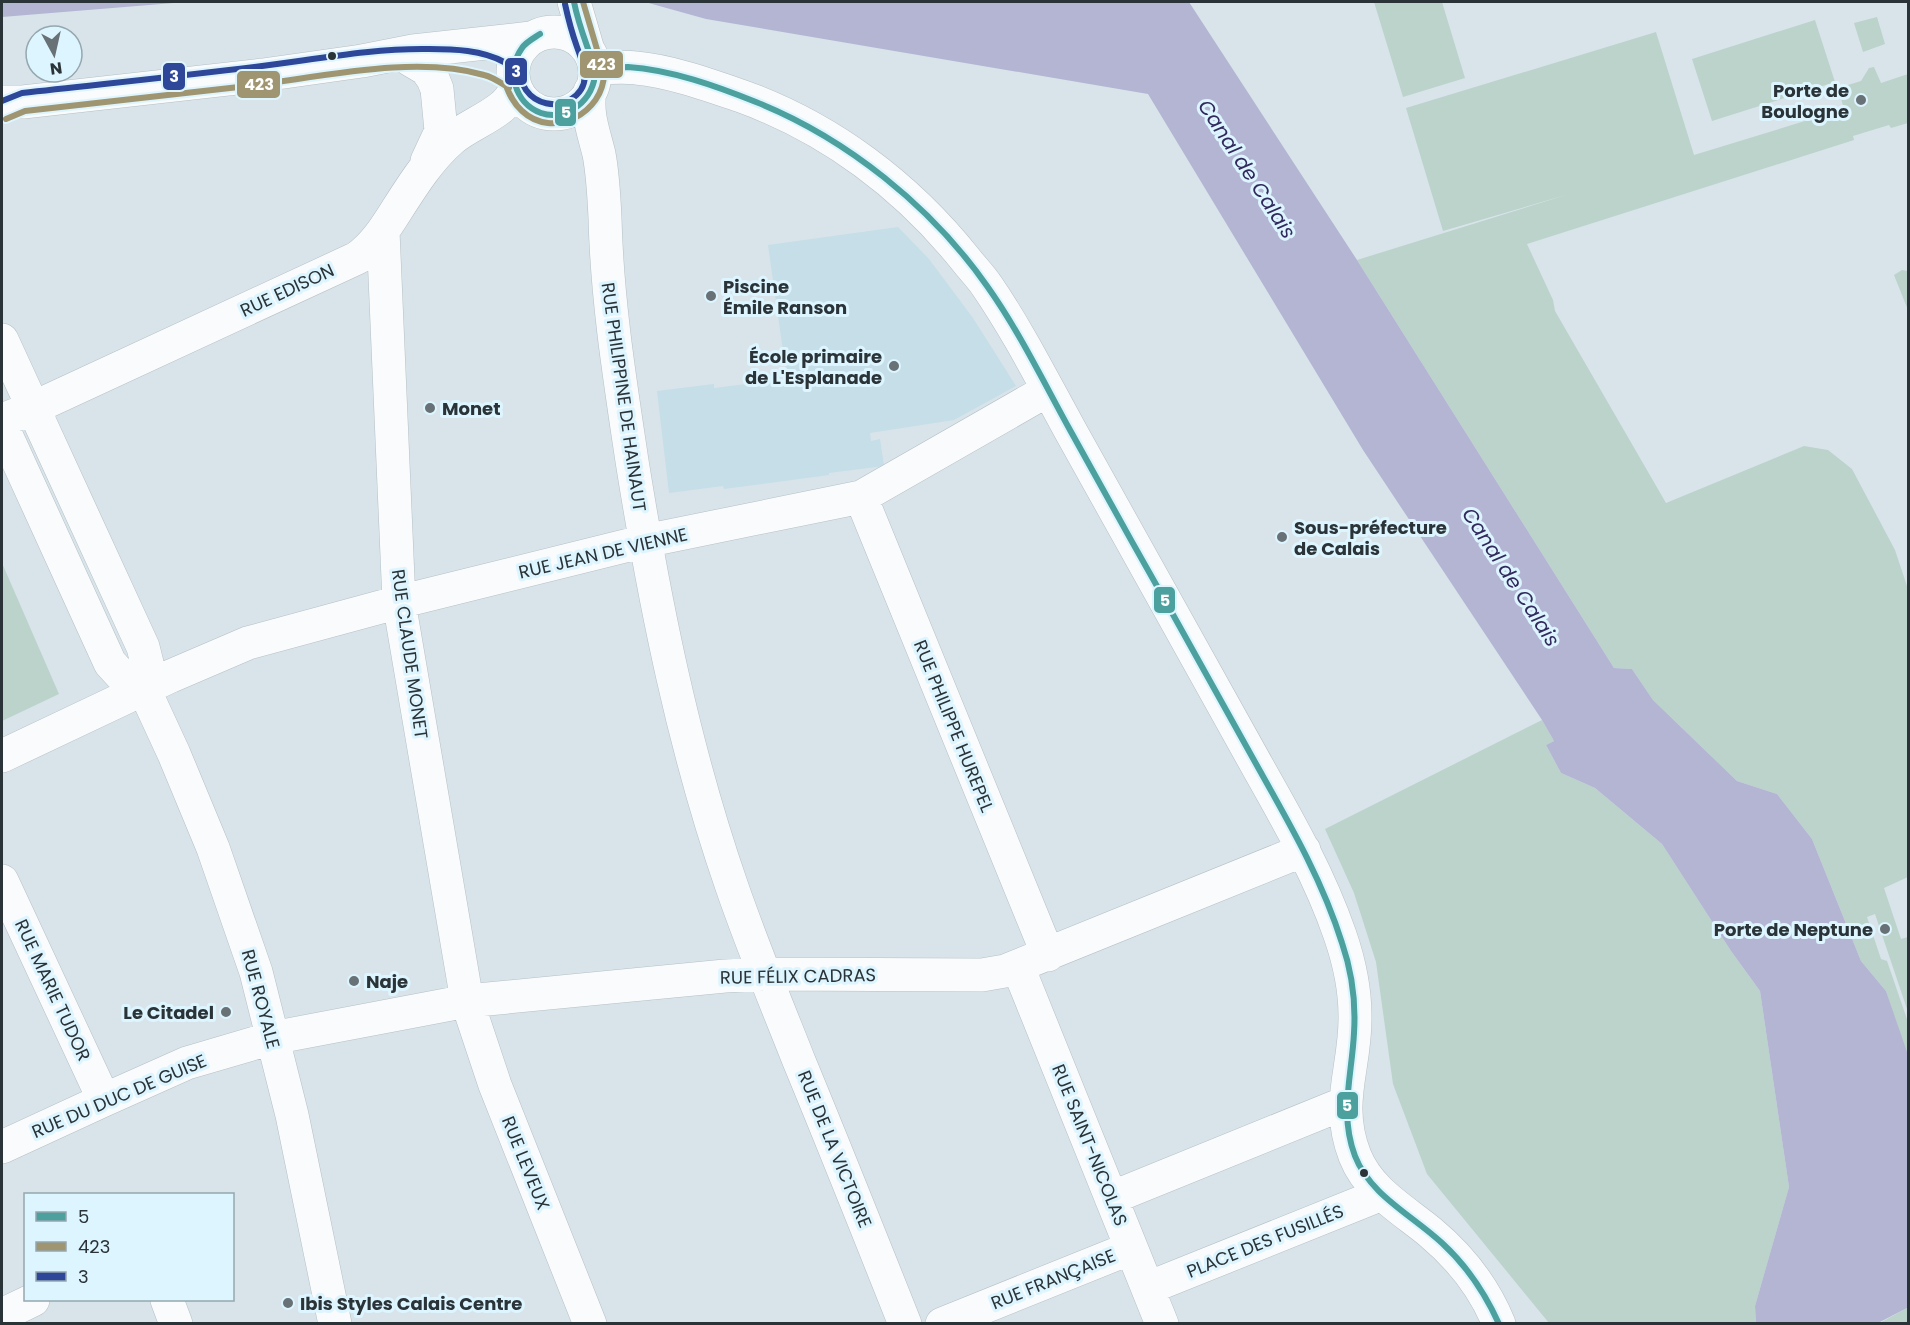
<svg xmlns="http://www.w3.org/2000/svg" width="1910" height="1325" font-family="Poppins,sans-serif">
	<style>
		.built { fill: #c6dee7 }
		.green { fill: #bbd3cb }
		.water { fill: #b4b5d3 }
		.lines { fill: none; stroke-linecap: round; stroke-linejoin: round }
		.minor-casing { stroke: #b6c0c5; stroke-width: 34 }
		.minor { stroke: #f9fbfc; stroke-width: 33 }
		.bus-1-casing { stroke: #ddf5ff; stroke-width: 10 }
		.bus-2-casing { stroke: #ddf5ff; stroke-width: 10 }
		.bus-3-casing { stroke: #ddf5ff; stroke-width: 10 }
		.bus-1 { stroke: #4ca09e; stroke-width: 6 }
		.bus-2 { stroke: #9f9571; stroke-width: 6 }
		.bus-3 { stroke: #2e4799; stroke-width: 6 }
		.bus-dot { fill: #2a3337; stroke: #ddf5ff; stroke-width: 2 }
		.poi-dot { fill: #677176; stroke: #ddf5ff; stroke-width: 2 }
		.labels { text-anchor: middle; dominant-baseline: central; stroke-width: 6; stroke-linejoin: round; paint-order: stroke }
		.poi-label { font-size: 18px; font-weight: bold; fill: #2a3337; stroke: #ddf5ff; text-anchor: start }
		.street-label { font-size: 18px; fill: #2a3337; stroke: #ddf5ff }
		.water-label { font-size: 20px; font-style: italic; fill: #322a5c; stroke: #ddf5ff }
		.line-badge { stroke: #ddf5ff; stroke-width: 2 }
		.badge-label { font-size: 16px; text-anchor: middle; font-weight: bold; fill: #fff }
	</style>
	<rect width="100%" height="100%" fill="#d8e4ea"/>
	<path class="built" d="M898,227l31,32 44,59 43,68 -62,34 -84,13 1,8 9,-2 4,27 -55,7v2l-105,14 -1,-3 -54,7 -12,-102 57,-7v4l73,-9 -19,-134z"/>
	<path class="green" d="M1374,2h68l23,76 -62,19z
		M1877,17l8,27 -22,8 -9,-29z
		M1815,20l20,62 -123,39 -20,-62z
		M1656,32l38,123 150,-46 -6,-21 23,-7 8,-13 5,-1 7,16 27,-9v49l-17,5 -2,-3 -36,11 1,4 -327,104 26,56 2,11 111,192 138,-57 24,4 24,19 43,81 13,39v288l-24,11 17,51 7,-2v75l-33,-98 -8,3 14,42 6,2 21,61v37l-22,-68 -25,-30 -49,-122 -35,-45 -40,-13 -84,-81 -21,-31 -18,-1 -257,-408 212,-66 -126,37 -37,-123z
		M1902,270l6,1v39l-14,-35z
		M2,563l57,131 -57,27z
		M1542,720l12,21 -8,4 15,28 34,15 67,56 69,107 29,40 29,196 -34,119 1,17h-207l-122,-149 -34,-90 -17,-122 -22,-69 -29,-64z
		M1908,1305v18l-30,1 29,-16z"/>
	<path class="water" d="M2,2h184l-184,15z
		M645,2h544l168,258 257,408 18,1 21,31 84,81 40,13 35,45 49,122 25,30 21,61 1,7 -1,249 -29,15h-122l-1,-17 34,-119 -29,-196 -29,-40 -69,-107 -67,-56 -34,-15 -15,-28 8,-4 -12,-21 -179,-270 -215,-356 -442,-75z"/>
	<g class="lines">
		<g class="minor-casing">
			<path id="minor" d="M574,2l14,48
				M513 73a41 41 0 1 1 82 0a41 41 0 1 1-82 0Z
				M409,59l17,10 7,10 4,10 4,42 -14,30
				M595,68c14,0 27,-2 41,0 34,3 73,17 105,28 89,32 166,90 225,164 7,9 15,17 21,26 31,45 56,95 83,144 32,58 65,116 97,174 31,55 62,111 93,167 30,53 60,106 80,164 9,26 15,54 15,81 1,52 -21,86 0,140 14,35 47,53 75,76 30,25 54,55 69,92
				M590,91c-4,23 4,42 9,63 4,21 5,43 6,64 2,82 15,163 27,243 23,144 52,288 100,426 20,58 44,116 67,174 36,87 71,175 106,263
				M2,102h21l240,-27 99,-14 51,-10 118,-13
				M383,231l16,371 68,399 28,84 95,239
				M2,340l141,307 4,16 -3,26
				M2,420l31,-12 324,-150c18,-13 29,-31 41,-50 16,-25 32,-50 54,-69 18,-16 59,-28 63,-52
				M2,426l108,237 11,12 23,14
				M861,497l187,458
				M144,689l30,65 39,94 43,124 36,143 43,209
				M2,756l169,-80 77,-33 151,-41 246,-61 216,-44 187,-107
				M2,881l102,219
				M1018,967l144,357
				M2,1147l102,-47 83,-37 85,-25 195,-37 258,-25 40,-2 217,1 23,-4 299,-121
				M1111,1198l234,-95
				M1148,1288l234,-94
				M167,1300l9,24
				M6,1313l27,-13
				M942,1324l189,-76"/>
		</g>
		<use href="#minor" class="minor"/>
		<g class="bus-1-casing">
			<path id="bus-1" d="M540,34c-6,4 -14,8 -18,14 -16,22 -8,55 19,65 26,9 54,-14 54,-41 0,-9 -5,-17 -8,-26 -5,-14 -10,-29 -13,-44
				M595,68c11,0 22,-1 33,-1 44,3 88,19 128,35 90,36 175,104 231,184 32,45 56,95 83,144 33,60 67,121 101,181 30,53 59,107 89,160 31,55 63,111 82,172 10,29 14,59 12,90 -2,42 -15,81 1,123 15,39 57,59 87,87 25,23 43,50 57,81"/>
		</g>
		<g class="bus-2-casing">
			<path id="bus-2" d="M505,83c4,11 8,20 17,28 31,29 82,2 82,-38l-21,-71
				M6,119l19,-8c72,-8 143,-16 214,-24 74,-8 173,-33 245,-12 9,2 17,8 25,13"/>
		</g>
		<g class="bus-3-casing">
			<path id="bus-3" d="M2,101l20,-8c80,-9 160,-17 240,-27 55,-7 111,-18 167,-17 25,0 53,1 75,13 14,7 15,16 22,28 10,14 29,18 44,10 23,-14 14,-34 7,-53 -5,-14 -9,-29 -12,-43"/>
		</g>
		<use href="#bus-1" class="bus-1"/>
		<use href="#bus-2" class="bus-2"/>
		<use href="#bus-3" class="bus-3"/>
	</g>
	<g class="bus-dot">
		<circle cx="332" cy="56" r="5"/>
		<circle cx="1364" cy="1173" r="5"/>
	</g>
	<g class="poi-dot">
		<circle cx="1861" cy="100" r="6"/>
		<circle cx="711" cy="296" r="6"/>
		<circle cx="894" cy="366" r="6"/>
		<circle cx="430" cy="408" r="6"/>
		<circle cx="1282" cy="537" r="6"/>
		<circle cx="1885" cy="929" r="6"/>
		<circle cx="354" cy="981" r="6"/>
		<circle cx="226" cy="1012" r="6"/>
		<circle cx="288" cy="1303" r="6"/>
	</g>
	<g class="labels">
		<g class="poi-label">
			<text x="1849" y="90" text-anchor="end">Porte de<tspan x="1849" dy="21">Boulogne</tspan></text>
			<text x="723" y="286">Piscine<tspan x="723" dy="21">Émile Ranson</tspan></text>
			<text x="882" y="356" text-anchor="end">École primaire<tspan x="882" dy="21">de L'Esplanade</tspan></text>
			<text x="442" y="408">Monet</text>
			<text x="1294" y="527">Sous-préfecture<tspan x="1294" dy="21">de Calais</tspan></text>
			<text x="1873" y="929" text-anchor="end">Porte de Neptune</text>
			<text x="366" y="981">Naje</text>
			<text x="214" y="1012" text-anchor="end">Le Citadel</text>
			<text x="300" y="1303">Ibis Styles Calais Centre</text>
		</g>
		<g class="street-label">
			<text transform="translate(287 290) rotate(-25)">RUE EDISON</text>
			<text transform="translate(624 397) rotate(82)">RUE PHILIPPINE DE HAINAUT</text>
			<text transform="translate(603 553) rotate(-13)">RUE JEAN DE VIENNE</text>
			<text transform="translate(410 654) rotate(82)">RUE CLAUDE MONET</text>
			<text transform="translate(954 726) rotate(68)">RUE PHILIPPE HUREPEL</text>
			<text transform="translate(798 976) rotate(-1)">RUE FÉLIX CADRAS</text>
			<text transform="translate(53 990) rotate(65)">RUE MARIE TUDOR</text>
			<text transform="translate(261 999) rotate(75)">RUE ROYALE</text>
			<text transform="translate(119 1096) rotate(-23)">RUE DU DUC DE GUISE</text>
			<text transform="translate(1090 1145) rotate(68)">RUE SAINT-NICOLAS</text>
			<text transform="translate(835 1149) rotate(68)">RUE DE LA VICTOIRE</text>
			<text transform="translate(526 1163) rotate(68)">RUE LEVEUX</text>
			<text transform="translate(1265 1241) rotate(-22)">PLACE DES FUSILLÉS</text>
			<text transform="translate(1053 1279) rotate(-22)">RUE FRANÇAISE</text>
		</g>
		<g class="water-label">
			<text transform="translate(1247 169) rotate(57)">Canal de Calais</text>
			<text transform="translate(1511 577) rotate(57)">Canal de Calais</text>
		</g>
	</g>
	<g class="line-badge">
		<rect x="579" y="50" width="45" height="29" rx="6" fill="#9f9571"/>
		<rect x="504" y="57" width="24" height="29" rx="6" fill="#2e4799"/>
		<rect x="162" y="62" width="24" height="29" rx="6" fill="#2e4799"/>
		<rect x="236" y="70" width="45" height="29" rx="6" fill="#9f9571"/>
		<rect x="554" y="98" width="23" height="29" rx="6" fill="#4ca09e"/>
		<rect x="1153" y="586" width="23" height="28" rx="6" fill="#4ca09e"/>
		<rect x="1336" y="1091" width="23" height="29" rx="6" fill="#4ca09e"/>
	</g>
	<g class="badge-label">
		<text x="601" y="70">423</text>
		<text x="516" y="77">3</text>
		<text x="174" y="82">3</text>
		<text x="259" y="90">423</text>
		<text x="566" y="118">5</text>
		<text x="1165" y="606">5</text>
		<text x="1347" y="1111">5</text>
	</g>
	<rect width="1910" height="1325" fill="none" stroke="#2a3337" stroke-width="6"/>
	<rect x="24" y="1193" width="210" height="108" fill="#ddf5ff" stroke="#95a7af" stroke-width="1.5"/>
	<rect x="36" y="1212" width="30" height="9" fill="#4ca09e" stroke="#95a7af" stroke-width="1.5"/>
	<text x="78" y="1223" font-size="18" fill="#2a3337">5</text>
	<rect x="36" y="1242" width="30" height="9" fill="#9f9571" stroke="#95a7af" stroke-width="1.5"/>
	<text x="78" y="1253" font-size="18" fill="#2a3337">423</text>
	<rect x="36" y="1272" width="30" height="9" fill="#2e4799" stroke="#95a7af" stroke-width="1.5"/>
	<text x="78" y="1283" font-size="18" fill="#2a3337">3</text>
	<g transform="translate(54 54) rotate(172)"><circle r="28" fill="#ddf5ff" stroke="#95a7af" stroke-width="1.5"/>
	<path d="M0-4.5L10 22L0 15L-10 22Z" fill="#677176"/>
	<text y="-9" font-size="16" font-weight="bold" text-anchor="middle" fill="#2a3337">N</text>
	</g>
</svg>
